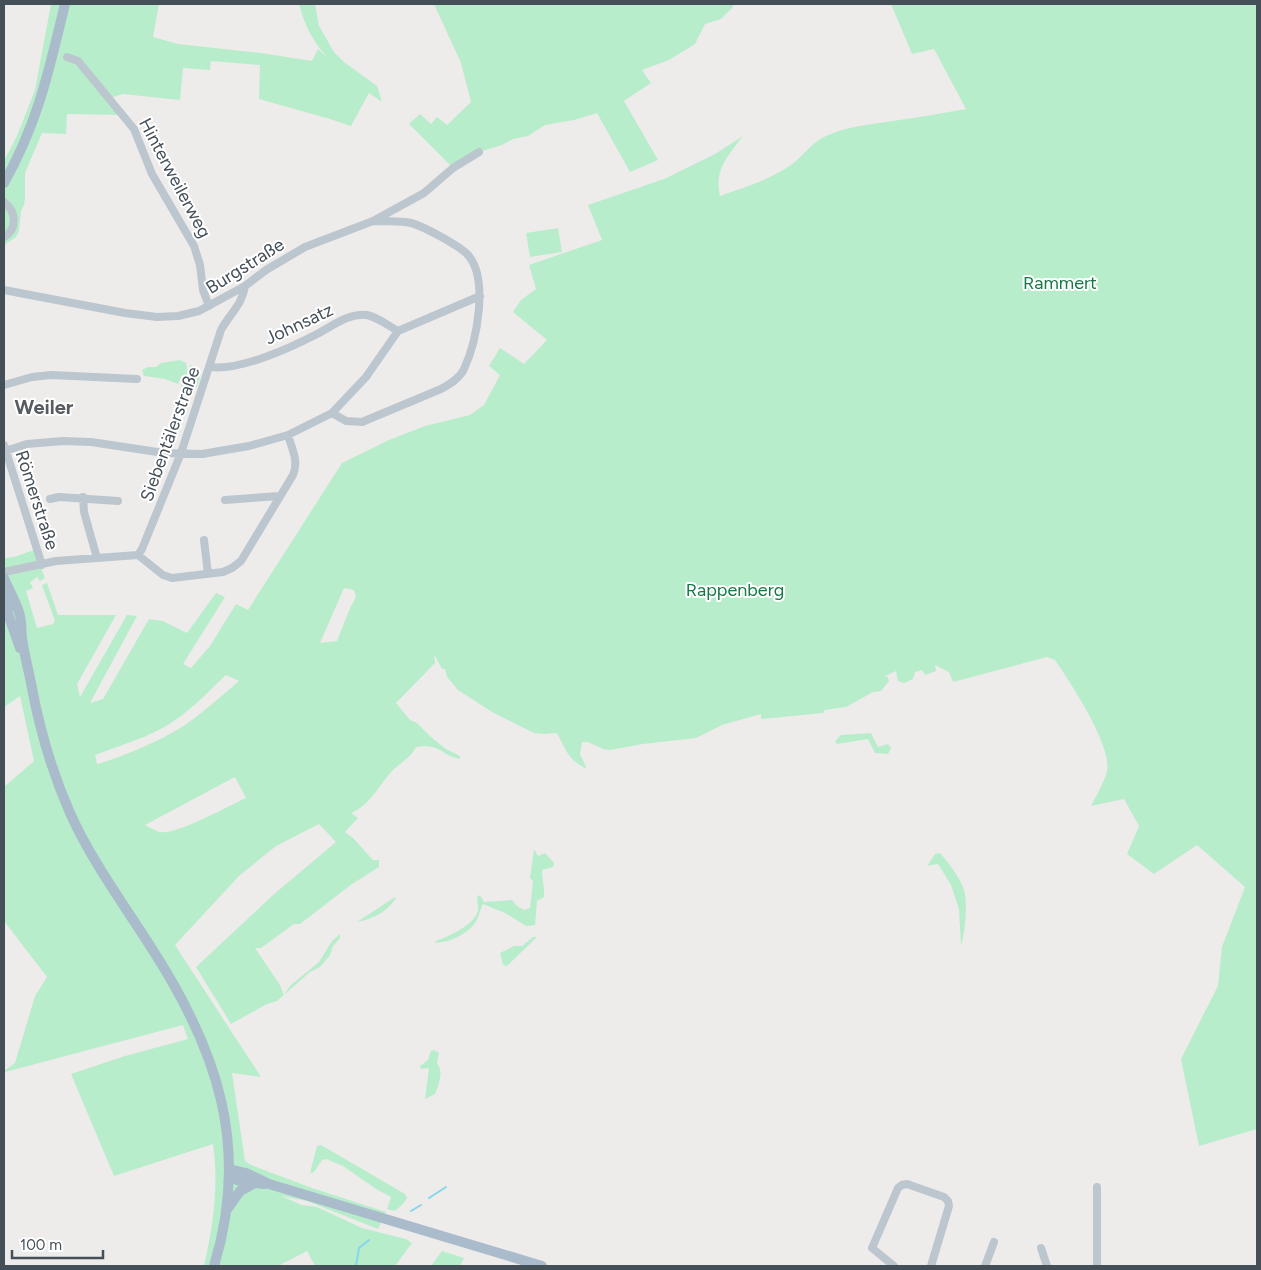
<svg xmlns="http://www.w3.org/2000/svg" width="1261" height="1270" font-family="Figtree,sans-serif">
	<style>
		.green { fill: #b8edcb; fill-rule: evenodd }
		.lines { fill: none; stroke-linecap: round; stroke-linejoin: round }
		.stream { stroke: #85d7ea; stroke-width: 2 }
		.minor { stroke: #bcc6ce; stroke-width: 8 }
		.major { stroke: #aabbcb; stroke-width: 10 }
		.labels { text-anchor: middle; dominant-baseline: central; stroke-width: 4; stroke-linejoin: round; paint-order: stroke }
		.street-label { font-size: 18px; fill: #444f58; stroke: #fff }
		.park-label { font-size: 18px; fill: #177745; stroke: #fff }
		.quarter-label { font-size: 20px; font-weight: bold; fill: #585c60; stroke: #fff }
	</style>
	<rect width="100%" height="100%" fill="#eeebeb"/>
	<path class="green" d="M51,4h108l-6,33 25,7 83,9 51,8 6,-12 9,8c-15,-17 -22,-31 -28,-53h16l4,22 15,26 10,10 33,24 5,16 -13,-9 -18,33 -21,-7 -71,-20 1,-34 -49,-4 -1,9 -27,-2 -3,32 -57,-6 -14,4 14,17 -56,-1 -1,20 -24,-1 -17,40v25l-1,7 -3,6 -2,20 -3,6 -12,8v-84l13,-25 18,-46z
		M434,4h299v3l-12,12 -16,5 -10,20 -26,16 -27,10 9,13 -27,18 34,59 -28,12 -33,-59 -23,7 -29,5 -17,11 -15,3 -11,6 -23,7 -26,16 -44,-44 11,-10 11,10 6,-7 10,8 24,-23 -10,-39z
		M891,4h366v1125l-58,17 -18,-87 37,-73 4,-39 23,-60 -48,-42 -43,29 -27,-20 12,-28 -15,-27 -33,7c5,-10 14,-25 16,-35 5,-26 -37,-89 -52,-111l-8,-3 -94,25 -4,-10 -14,-7 1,6 -11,4 -3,-5 -7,2 -2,7 -9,4 -6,-2 -2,-10 -11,5 3,1 1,4 -8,10 -8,1 -27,15 -21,3 -2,3 -62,6v-5l-39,11 -26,13 -53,6 -33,6 -7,-1 -15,-7h-6l-2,12 7,15c-19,-9 -21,-19 -30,-36l-12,1 -11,-1 -42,-21 -34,-22 -11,-13 -2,-8h-3l-8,-15 1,9 -39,40 14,17 7,3 14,14 15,12 14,7v3c-20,-4 -19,-16 -44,-12 -5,10 -14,15 -22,22 -14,14 -24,37 -43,44l7,5 -13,14 8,6 20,22h6v7l-27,17 -52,40h-6l-33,24h-6l25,37 4,10 6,-9 29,-24 13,-21 8,-7v4l-7,8 -3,9 -10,12 -10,5 -33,29 -10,3 -36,20 -35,-57 77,-72 63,-53 -17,-18 -43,22 -37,30 -64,69 86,132 -29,-4 13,88 6,4 61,23 74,24 -8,17 -71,-28 -26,-5 21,9 15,2 45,21 44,11 6,4 -17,23h-80l-8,-15 -29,15h-74c9,-40 15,-80 9,-122l-99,32 -43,-102 54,-18 63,-17 -5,-14 -178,47 -1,-1 11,-8 20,-67 12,-19 -43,-56v-134l30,-26 -14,-65 -16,11v-149l10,-1 20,-7 11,28 -5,3 -3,-4 -7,5 3,6 -7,3 11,37 16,-4 2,-3 -13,-36 5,-2 11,32h58l-39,69 3,13 47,-82 10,1 -47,87 13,-4 46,-80 14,2 24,12 29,-40 9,4 -42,67 8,4 19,-22 26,-42 12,6 94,-147 47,-23 36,-14 45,-11 14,-10 16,-30 -11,-9 11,-18 24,16 23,-24 -34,-28 8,-12 15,-11 -7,-24 73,-25 -14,-35 76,-26 51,-25 28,-18c-15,20 -29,33 -23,60 25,-9 49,-16 71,-31 12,-9 21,-23 35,-29 19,-9 40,-11 60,-14 27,-4 53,-8 80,-13l-32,-60 -22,5zM344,588l10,2 2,7 -6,11 -13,33 -17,2zM226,675l13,6c-18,15 -35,31 -54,44 -23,15 -62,32 -88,39l-2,-9c26,-10 55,-18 79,-34 19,-13 35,-30 52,-46zM235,777l11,21c-18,8 -71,38 -87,34 -5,-2 -10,-5 -14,-7z
		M558,228l4,24 -32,5 -4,-24z
		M180,360l6,3 1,5 -3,5 7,-8 10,8 -4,14 -16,-1 1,-11 -4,9 -13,-5 -21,-3 -2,-6 6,-3h8l5,-4z
		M871,733l7,14 10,-3 3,4 -3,6 -13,-1 -7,-14 -31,5 -2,-3 6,-6z
		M534,849l4,7 7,-3 9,10 -1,4 -11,3c0,8 3,20 2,27l-7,4 -2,24 -9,1 -21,-13 -22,-9c-3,6 -4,13 -8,19 -9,12 -25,19 -40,20l1,-2c13,-5 39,-16 42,-31 1,-4 -1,-9 -1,-13l3,-2 4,7 28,-2 5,6 7,4 6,-2 3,-27 -3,-3z
		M940,853c9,11 20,24 24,37 4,12 1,44 -3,56l-2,-37 -8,-24 -13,-21 -11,2 8,-12z
		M395,897l1,1c-9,14 -23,21 -39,24z
		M533,937h4l-30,29 -4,-1 -3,-12 14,-7h8z
		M434,1050l5,3 -2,10c7,10 2,20 -2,31l-10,5 4,-31 -8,1 -1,-3 8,-6 3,-9z
		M321,1145l84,49 2,4 -4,6 -8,7 -8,-2 4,-12 -15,-8 -33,-23 -17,-7 -4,1 -8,12 -4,1 7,-27z
		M442,1251l22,7 -4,8h-29z"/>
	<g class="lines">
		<path class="stream" d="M429,1198l17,-11
			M411,1211l10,-6
			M356,1266l3,-18 10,-8"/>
		<path class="minor" d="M67,57l11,4 56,68 18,45 42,72 6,19 3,25 6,16
			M4,202c12,9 14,27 0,35
			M4,290l121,23 32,4 21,-1 21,-5 46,-25 21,-16 39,-23 68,-26 51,-28 29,-25 26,-16
			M210,367c30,4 80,-19 107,-33 16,-8 31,-21 50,-19 10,2 22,11 31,16
			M4,385l28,-8 19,-2 86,4
			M332,413l14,8 16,1 79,-33c9,-5 19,-11 23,-20 13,-28 25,-90 4,-114 -8,-9 -45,-29 -57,-32 -12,-3 -26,-1 -38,-2
			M4,445l38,120
			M5,451l22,-7 36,-3 28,1 73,11 38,1 47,-8 39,-11 44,-22 34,-36 32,-46 82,-35
			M83,497l1,15 13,46
			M50,499l9,-2 59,4
			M225,500l54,-4
			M204,540l4,34
			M138,555l25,20 9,3 51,-6 9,-4 9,-7 52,-86c6,-14 -1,-26 -5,-40
			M4,572l52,-11 82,-6 4,-6 39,-96 40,-123c9,-17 21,-24 24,-44
			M1041,1248l6,18
			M894,1266l-22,-18 26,-60 4,-3 5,-1 37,13 4,4 1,5 -18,60
			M985,1266l9,-24
			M1097,1266v-79"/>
		<path class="major" d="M4,183c34,-60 45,-113 61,-179
			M4,578c5,13 13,25 16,38 2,7 1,15 2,22 2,15 6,30 9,45 8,44 21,89 39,130 22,49 55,93 84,139 64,100 96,196 60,314
			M6,590l2,24 12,34
			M229,1169l17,4 23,11 273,82
			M229,1177l11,4 24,3
			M228,1208l12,-17 13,-7"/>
	</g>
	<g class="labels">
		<g class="street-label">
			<text transform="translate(175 178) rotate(62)">Hinterweilerweg</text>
			<text transform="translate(245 266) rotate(-32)">Burgstraße</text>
			<text transform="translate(299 324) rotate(-25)">Johnsatz</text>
			<text transform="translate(170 434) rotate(-70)">Siebentälerstraße</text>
			<text transform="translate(37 500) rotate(72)">Römerstraße</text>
		</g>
		<g class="park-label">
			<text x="1060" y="283">Rammert</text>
			<text x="735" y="590">Rappenberg</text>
		</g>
		<g class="quarter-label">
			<text x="44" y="407">Weiler</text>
		</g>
	</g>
	<rect width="1261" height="1270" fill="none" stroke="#444f58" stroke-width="10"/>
	<path d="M12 1250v8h91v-8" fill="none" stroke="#444f58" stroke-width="2.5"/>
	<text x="20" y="1250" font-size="15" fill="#444f58" stroke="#ffffff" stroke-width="4" paint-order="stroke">100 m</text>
</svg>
